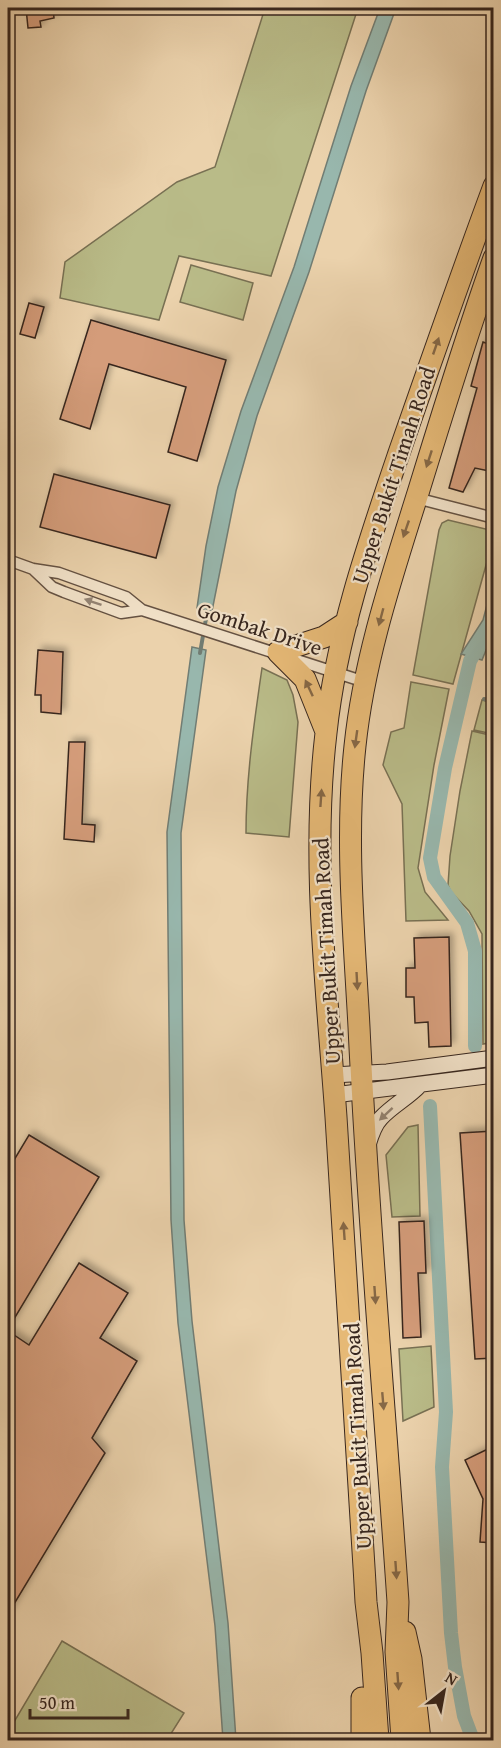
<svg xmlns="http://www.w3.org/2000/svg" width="501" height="1748" font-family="'Gentium Book Plus',serif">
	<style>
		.green { fill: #b9bb88; stroke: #787053; stroke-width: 1.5 }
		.water { fill: #98b7ad; stroke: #717d74; stroke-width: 1.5 }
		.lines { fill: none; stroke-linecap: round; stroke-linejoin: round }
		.stream { stroke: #717d74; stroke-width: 4 }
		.canal { stroke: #98b7ad; stroke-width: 14 }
		.building { fill: #d49c7a; stroke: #37261e; stroke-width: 1.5; filter: url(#shadow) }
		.street-casing { stroke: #645142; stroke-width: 13 }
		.secondary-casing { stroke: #37261e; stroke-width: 17 }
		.highway-casing { stroke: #37261e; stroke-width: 23 }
		.street { stroke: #f2e2c9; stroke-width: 10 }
		.secondary { stroke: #f2e2c9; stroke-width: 15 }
		.highway { stroke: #e6b976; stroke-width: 21 }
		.oneway { fill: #866846 }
		.oneway2 { fill: #948474 }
		.labels { text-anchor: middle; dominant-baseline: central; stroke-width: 4.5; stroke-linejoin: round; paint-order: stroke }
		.street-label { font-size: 22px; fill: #37261e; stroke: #f2e2c9 }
	</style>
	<defs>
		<filter id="shadow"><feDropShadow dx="4" dy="-4" stdDeviation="3" flood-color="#0004"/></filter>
	</defs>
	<rect width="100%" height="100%" fill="#ebd2ac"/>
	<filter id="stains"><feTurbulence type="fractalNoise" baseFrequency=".00333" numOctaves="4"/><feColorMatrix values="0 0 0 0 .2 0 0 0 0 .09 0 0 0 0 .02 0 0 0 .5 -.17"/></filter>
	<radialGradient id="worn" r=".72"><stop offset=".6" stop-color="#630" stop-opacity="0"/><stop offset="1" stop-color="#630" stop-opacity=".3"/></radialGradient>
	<path class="green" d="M265,8h93l-87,268 -92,-20 -20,64 -99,-22 5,-36 112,-80 38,-15z
		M191,265l62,18 -10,37 -63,-18z
		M448,520l46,11 -1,9 -40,144 -40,-9 26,-145 3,-7z
		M262,668l25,12 6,15 5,27 -9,115 -43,-4c0,-55 8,-110 16,-165z
		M411,682l38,7 -15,76 -16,103 7,24 23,28 -42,1 -4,-117 -19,-39 8,-33 13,-4z
		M482,700l11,3v31l-19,-4z
		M472,731l22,5v306l-11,2 -1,-110 -13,-23 -18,-19 -3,-7 2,-29 10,-65z
		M418,1125l2,91 -28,1 -6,-62 22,-28z
		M431,1346l3,61 -31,14 -4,-72z
		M62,1641l122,72 -17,27h-159v-8z"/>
	<path class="water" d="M380,8h16l-30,83 -57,181 -52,144 -21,75 -24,120 -15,-3 9,-62 12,-59 23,-76 53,-144 57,-181z
		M493,582v51l-11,27 -21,-6 22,-34z
		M192,647l14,3 -25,183 3,387 8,101 36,302 8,117h-13l-8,-114 -37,-303 -7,-103 -4,-388z"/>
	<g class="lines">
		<path class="stream" d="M200,653l8,-46
			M484,699l10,2"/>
		<path class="canal" d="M475,1046v-95l-8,-28 -33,-46 -4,-19 15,-90 25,-107 20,-36 4,-15
			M430,1106l16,306 -4,55 9,166 4,34 9,49 9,24"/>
	</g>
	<path class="building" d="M26,8h27l1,10 -14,3 1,6 -13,1z
		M29,303l15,4 -9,31 -15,-4z
		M91,320l135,40 -29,101 -29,-9 18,-65 -77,-23 -19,65 -30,-10z
		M483,342l11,4v126l-19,-4 -12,24 -14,-4 28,-100 -6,-2z
		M54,474l116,31 -14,53 -116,-31z
		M38,650l25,2 -2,62 -20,-2v-17h-6z
		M69,742h16l-3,82 13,1 -1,17 -30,-3z
		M449,937l2,109 -22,1 -1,-25 -13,1 -1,-26h-8v-29h9l-1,-30z
		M494,1131v227l-19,1 -15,-226z
		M29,1135l70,42 -91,152v-159z
		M424,1221l2,52h-8l3,64 -18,1 -4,-116z
		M79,1263l49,30 -28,45 37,23 -45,77 13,15 -97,161v-283l21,14z
		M494,1446v97l-14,-1 3,-43 -18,-39z"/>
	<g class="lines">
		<g class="street-casing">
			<path id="street" d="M416,498l78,20
				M8,560l25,9 26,4 67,24 16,13 223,72
				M33,569l19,18 12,5 57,21 21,-3"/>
		</g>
		<g class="secondary-casing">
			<path id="secondary" d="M333,1075l54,-3 107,-14
				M334,1095l160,-20
				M368,1145c3,-10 6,-20 13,-27 12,-13 27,-20 39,-33"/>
		</g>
		<g class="highway-casing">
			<path id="highway" d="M325,729l-20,-50 -27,-27 46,-15 23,-15
				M405,1632l6,27 9,81
				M362,1698v42
				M378,1740l-6,-87 -6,-51c-9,-162 -19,-324 -30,-485 -9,-128 -25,-256 -10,-384 10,-96 42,-189 73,-280 31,-89 62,-178 95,-267
				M402,1740l-6,-88 2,-50c-13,-192 -30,-383 -39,-575 -5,-94 -14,-188 -4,-281 9,-87 37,-170 63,-253 24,-78 48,-157 76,-235"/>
		</g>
		<use href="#street" class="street"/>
		<use href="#secondary" class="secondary"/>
		<use href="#highway" class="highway"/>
	</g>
	<defs><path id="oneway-solid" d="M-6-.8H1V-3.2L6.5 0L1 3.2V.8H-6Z" transform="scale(1.5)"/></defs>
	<g class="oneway">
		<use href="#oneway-solid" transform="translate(436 346) rotate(-71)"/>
		<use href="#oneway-solid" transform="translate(429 459) rotate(108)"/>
		<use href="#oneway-solid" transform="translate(406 529) rotate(109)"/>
		<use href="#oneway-solid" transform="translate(381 617) rotate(105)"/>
		<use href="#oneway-solid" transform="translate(309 688) rotate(-115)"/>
		<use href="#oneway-solid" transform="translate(356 739) rotate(98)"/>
		<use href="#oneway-solid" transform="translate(321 798) rotate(-86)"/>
		<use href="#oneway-solid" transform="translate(357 981) rotate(87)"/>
		<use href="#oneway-solid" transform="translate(344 1231) rotate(-94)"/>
		<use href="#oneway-solid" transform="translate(375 1295) rotate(86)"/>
		<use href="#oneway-solid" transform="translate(383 1401) rotate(85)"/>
		<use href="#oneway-solid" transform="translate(396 1570) rotate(86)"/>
		<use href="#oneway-solid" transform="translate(398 1681) rotate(86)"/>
	</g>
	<g class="oneway2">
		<use href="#oneway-solid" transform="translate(93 602) rotate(-161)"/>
		<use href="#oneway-solid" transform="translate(386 1114) rotate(137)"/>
	</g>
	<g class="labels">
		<g class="street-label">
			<text transform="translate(393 475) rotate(-72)">Upper Bukit Timah Road</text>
			<text transform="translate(260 628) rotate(18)">Gombak Drive</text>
			<text transform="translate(326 951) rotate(-93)">Upper Bukit Timah Road</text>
			<text transform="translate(357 1436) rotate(-93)">Upper Bukit Timah Road</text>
		</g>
	</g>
	<rect width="501" height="1748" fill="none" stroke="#ebd2ac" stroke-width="30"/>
	<rect x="9" y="9" width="483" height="1730" fill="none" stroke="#37261e" stroke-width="3"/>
	<rect x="15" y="15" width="471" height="1718" fill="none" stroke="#37261e" stroke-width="1.5"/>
	<g transform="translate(444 1691) rotate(31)" stroke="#f2e2c9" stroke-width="4.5" paint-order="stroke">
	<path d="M0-4.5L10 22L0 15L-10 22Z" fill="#37261e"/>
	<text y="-9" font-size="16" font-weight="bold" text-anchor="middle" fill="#37261e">N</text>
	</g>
	<path d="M30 1709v9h98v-9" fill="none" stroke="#37261e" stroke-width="3"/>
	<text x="39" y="1709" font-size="18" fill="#37261e" stroke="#f2e2c9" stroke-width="4.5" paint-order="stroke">50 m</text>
	<rect width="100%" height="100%" filter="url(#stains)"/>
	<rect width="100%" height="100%" fill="url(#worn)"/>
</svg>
